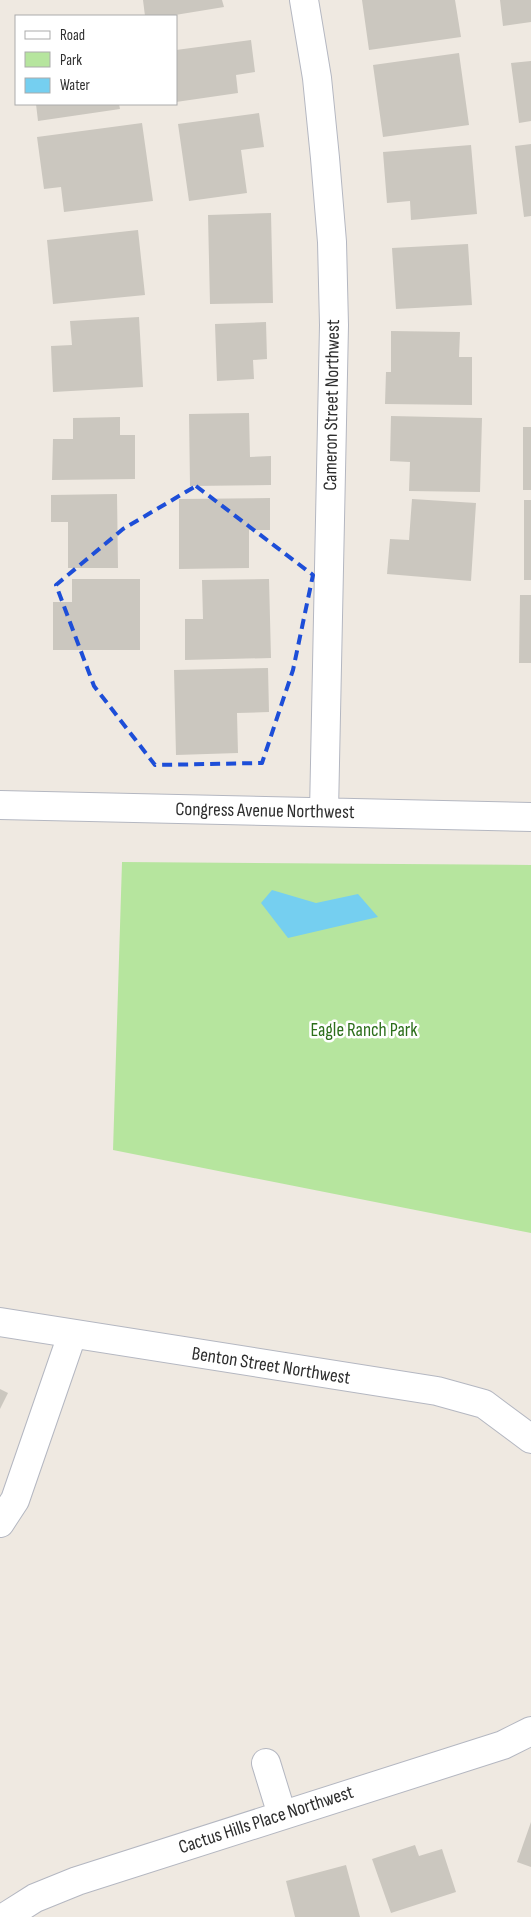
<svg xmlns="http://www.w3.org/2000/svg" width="531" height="1917" font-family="'Sofia Sans Condensed',sans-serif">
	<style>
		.green { fill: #b6e59e }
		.water { fill: #75cff0 }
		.building { fill: #cbc7bf }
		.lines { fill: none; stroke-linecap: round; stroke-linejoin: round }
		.minor-casing { stroke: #b4b7c1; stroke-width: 30 }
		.minor { stroke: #fff; stroke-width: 28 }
		.marked { fill: none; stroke: #1d4ed8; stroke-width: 4; stroke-dasharray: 10 6; stroke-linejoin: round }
		.labels { text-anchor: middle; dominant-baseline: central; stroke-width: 5; stroke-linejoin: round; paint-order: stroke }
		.street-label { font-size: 19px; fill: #2e2e2e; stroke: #fff }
		.park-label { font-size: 19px; fill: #2c6e1b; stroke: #fff }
	</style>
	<rect width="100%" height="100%" fill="#efe9e1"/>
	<path class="green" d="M122,862l409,3v368l-418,-83z"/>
	<path class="water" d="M272,890l44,13 42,-9 20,23 -90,21 -27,-35z"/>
	<path class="building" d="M143,0h79l2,7 -55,9h-24z
		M362,0h93l6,37 -92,13z
		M500,0h31v22l-28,4z
		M251,40l4,32 -19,3 2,18 -62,9v-52z
		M459,53l10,72 -86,12 -10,-72z
		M531,61v60l-12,2 -8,-60z
		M36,104h83l1,5 -82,12z
		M259,113l5,34 -23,3 6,43 -58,8 -11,-77z
		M142,123l11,78 -89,11 -3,-25 -17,2 -7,-52z
		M531,144v72l-7,1 -9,-71z
		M471,145l6,69 -66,6 -1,-19 -23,2 -4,-51z
		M271,213l2,90 -63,1 -2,-89z
		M138,230l7,65 -92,9 -6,-64z
		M468,244l4,61 -76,4 -4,-61z
		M139,317l4,70 -90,5 -2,-46 21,-1 -2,-24z
		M266,322l1,37 -14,1 1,19 -37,2 -2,-57z
		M391,331l69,1 -1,25h13v48l-87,-1 1,-32h5z
		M249,413l1,44 21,-1v29l-81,1 -1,-72z
		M391,416l91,2 -2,74 -71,-1 1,-29 -20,-1z
		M120,417v18h15v44l-83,1 1,-41h20v-21z
		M523,427h8v63h-8z
		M117,494l1,74h-50v-46h-17v-27z
		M270,498v32h-21v38l-70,1v-70z
		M412,499l64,4 -5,78 -84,-7 3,-35 19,1z
		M524,500h7v80h-7z
		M72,579h68v71h-87v-48h19z
		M269,579l2,79 -86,2v-41h18l-1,-39z
		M520,595h11v68h-12z
		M268,668l1,44 -32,1 1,40 -62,2 -2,-85z
		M0,1389l8,4 -8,16z
		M531,1822v45l-14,-5z
		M415,1845l4,11 23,-7 14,43 -65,21 -19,-54z
		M346,1865l14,52h-65l-9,-36z"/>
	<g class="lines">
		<g class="minor-casing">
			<path id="minor" d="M304,0l13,78 8,80 7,84 2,83 -10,487
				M0,805l531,12
				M0,1322l437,69 47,13 47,35
				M0,1523l15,-23 57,-165
				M266,1763l16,52
				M5,1917l30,-19 42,-17 426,-136 28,-14"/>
		</g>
		<use href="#minor" class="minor"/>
	</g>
	<path class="marked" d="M196,486l117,89 -20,95 -31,93 -107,2 -61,-79 -38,-101 67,-56z"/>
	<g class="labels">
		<g class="street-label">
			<text transform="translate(332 405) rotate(-89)">Cameron Street Northwest</text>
			<text transform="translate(265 811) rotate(1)">Congress Avenue Northwest</text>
			<text transform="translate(271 1366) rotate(9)">Benton Street Northwest</text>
			<text transform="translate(266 1820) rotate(-18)">Cactus Hills Place Northwest</text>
		</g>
		<g class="park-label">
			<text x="364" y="1030">Eagle Ranch Park</text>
		</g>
	</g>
	<rect x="15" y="15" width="162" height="90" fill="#ffffff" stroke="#ababab"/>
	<rect x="25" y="31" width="25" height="8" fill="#ffffff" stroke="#ababab"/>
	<text x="60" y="40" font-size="15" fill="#2e2e2e">Road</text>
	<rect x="25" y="52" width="25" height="15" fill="#b6e59e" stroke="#ababab"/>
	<text x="60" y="65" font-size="15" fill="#2e2e2e">Park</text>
	<rect x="25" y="78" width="25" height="15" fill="#75cff0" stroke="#ababab"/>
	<text x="60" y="90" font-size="15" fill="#2e2e2e">Water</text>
</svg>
